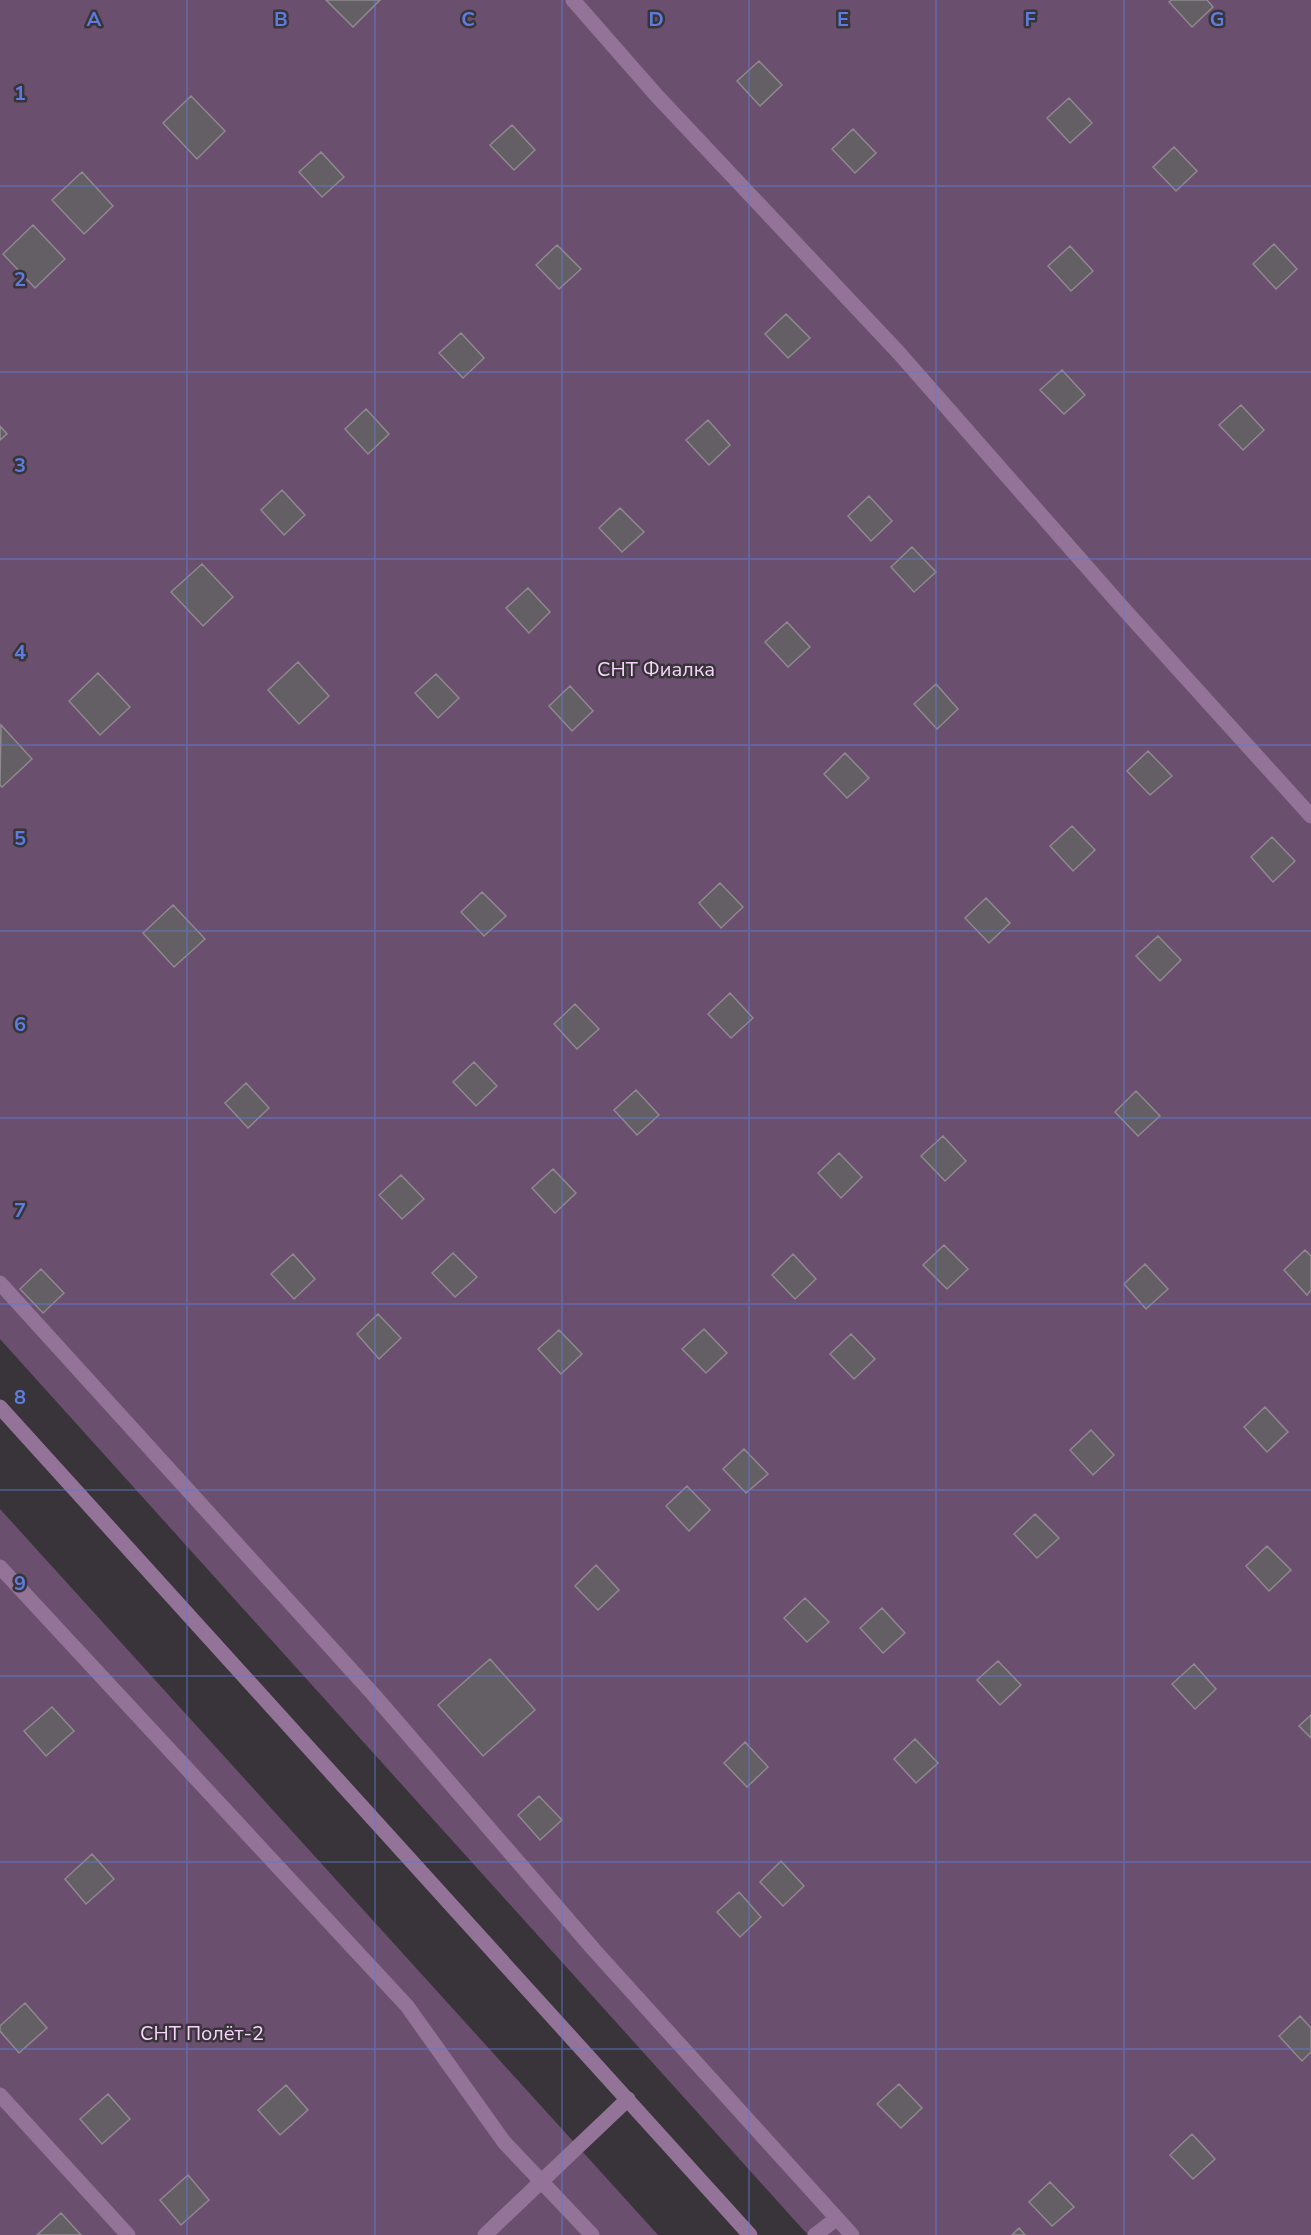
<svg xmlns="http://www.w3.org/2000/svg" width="1311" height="2235" font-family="'Nunito Sans',sans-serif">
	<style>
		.green { fill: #6a506e }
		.building { fill: #645e65; stroke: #8f888f; stroke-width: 1.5 }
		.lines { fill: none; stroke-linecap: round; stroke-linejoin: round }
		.minor { stroke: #937397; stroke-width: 15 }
		.grid { fill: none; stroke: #5c7ddf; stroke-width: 1.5; stroke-opacity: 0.55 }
		.labels { text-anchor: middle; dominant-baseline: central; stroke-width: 5; stroke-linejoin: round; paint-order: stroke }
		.park-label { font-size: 20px; fill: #f8d3fd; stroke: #39343a }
		.grid-label { font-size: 20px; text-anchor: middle; font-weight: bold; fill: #5c7ddf; stroke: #39343a; stroke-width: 5; stroke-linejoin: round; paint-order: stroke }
	</style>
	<rect width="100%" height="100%" fill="#39343a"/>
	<path class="green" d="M0,0h1311v2235h-503l-808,-896z
		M0,1509l658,726h-658z"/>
	<path class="building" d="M326,0h54l-27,27z
		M1172,0h35l6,7 -21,20 -23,-25z
		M759,61l23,24 -22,21 -23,-25z
		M191,96l34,35 -28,28 -34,-36z
		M1069,98l23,25 -22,20 -23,-25z
		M512,125l23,25 -21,20 -24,-25z
		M853,129l23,24 -21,20 -23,-24z
		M1174,147l23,24 -21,20 -23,-24z
		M321,152l23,25 -22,20 -23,-25z
		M82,172l31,34 -29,28 -32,-34z
		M33,225l32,34 -30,29 -32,-34z
		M1274,244l23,25 -21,20 -23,-25z
		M557,245l24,24 -22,20 -23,-24z
		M1070,246l23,25 -22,20 -23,-25z
		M786,314l24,24 -22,20 -23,-24z
		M461,333l23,25 -21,20 -24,-25z
		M1062,370l23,25 -21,19 -24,-24z
		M1241,405l23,25 -21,20 -24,-25z
		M366,409l23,25 -21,20 -23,-25z
		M708,420l22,25 -21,20 -23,-25z
		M0,426l7,8 -7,6z
		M282,490l23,25 -21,20 -23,-25z
		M869,496l23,25 -21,20 -23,-25z
		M620,508l24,24 -22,20 -23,-24z
		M912,547l24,25 -22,20 -23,-25z
		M202,564l31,33 -30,29 -32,-34z
		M528,588l22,24 -21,21 -23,-25z
		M787,622l23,25 -22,20 -23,-25z
		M298,662l31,34 -30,28 -31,-34z
		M98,673l32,34 -30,28 -31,-34z
		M436,674l23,24 -21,20 -23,-25z
		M936,684l22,25 -21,20 -23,-25z
		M570,686l23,25 -21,20 -23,-25z
		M1,725l31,34 -30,28 -2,-2z
		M1148,751l24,25 -22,19 -23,-24z
		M845,753l24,25 -22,20 -23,-24z
		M1072,826l23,24 -22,21 -23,-25z
		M1272,837l23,24 -22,21 -22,-25z
		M720,883l23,24 -22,21 -22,-25z
		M482,892l24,24 -22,20 -23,-24z
		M986,898l24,25 -21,20 -24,-25z
		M173,905l32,34 -31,28 -31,-34z
		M1158,936l23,24 -21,21 -24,-25z
		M730,993l23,25 -22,20 -23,-24z
		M575,1004l24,25 -22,20 -23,-25z
		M474,1062l23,24 -21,20 -23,-24z
		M246,1083l23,25 -21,20 -23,-25z
		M636,1090l23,25 -22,20 -23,-25z
		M1136,1091l24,25 -22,20 -23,-24z
		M943,1136l23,25 -21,20 -24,-25z
		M839,1153l23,24 -21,21 -23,-25z
		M553,1169l23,24 -21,20 -23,-25z
		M401,1175l23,24 -22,20 -23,-24z
		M944,1245l24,24 -21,20 -24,-24z
		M1305,1250l6,6v34l-4,5 -23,-25z
		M453,1253l24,24 -22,20 -23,-24z
		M293,1254l22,25 -21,20 -23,-25z
		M793,1254l23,25 -21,20 -23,-24z
		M1145,1264l23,25 -22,20 -22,-25z
		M41,1269l23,24 -21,20 -23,-24z
		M378,1314l23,24 -22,21 -22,-25z
		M704,1329l23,24 -21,20 -24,-24z
		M559,1330l23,24 -21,20 -23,-25z
		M851,1334l24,25 -21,20 -24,-25z
		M1265,1407l23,25 -21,20 -23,-25z
		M1091,1430l23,25 -21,20 -23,-25z
		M744,1449l24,25 -22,19 -23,-24z
		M687,1486l23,24 -21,21 -23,-25z
		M1035,1514l24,24 -22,20 -23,-24z
		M1267,1546l24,24 -22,21 -23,-25z
		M596,1565l23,25 -21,20 -23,-24z
		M805,1598l24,24 -22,20 -23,-24z
		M882,1608l23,25 -22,20 -23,-25z
		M490,1659l45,51 -52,46 -45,-51z
		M998,1661l23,24 -21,20 -23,-25z
		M1194,1664l22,25 -21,20 -23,-25z
		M52,1707l22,24 -28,25 -22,-25z
		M1311,1715v23l-12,-12z
		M915,1739l23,24 -22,20 -22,-24z
		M745,1742l23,25 -21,20 -23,-24z
		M539,1796l23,24 -22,20 -22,-25z
		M92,1854l22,25 -28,25 -21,-25z
		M781,1861l23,25 -21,20 -23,-24z
		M739,1892l22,25 -21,20 -23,-25z
		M25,2003l22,25 -28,25 -19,-22v-5z
		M1300,2016l11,12v24l-9,9 -23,-25z
		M899,2084l23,24 -21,20 -24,-24z
		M286,2085l22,25 -28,25 -22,-25z
		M108,2094l22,25 -28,25 -22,-25z
		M1192,2134l23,25 -22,20 -23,-24z
		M188,2175l21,25 -28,25 -21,-25z
		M1050,2182l24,25 -22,19 -23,-24z
		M61,2213l20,22h-44z
		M1019,2228l6,7h-13z"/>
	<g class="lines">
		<path class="minor" d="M573,0l84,96 242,257 223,254 189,209
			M0,1283l373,411 222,257 257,284
			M0,1407l750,828
			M0,1567l407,439 97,136 88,93
			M0,2095l128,140
			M485,2235l143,-136
			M815,2235l21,-16"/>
	</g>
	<path class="grid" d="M187,0v2235M375,0v2235M562,0v2235M749,0v2235M936,0v2235M1124,0v2235M0,186h1311M0,372h1311M0,559h1311M0,745h1311M0,931h1311M0,1118h1311M0,1304h1311M0,1490h1311M0,1676h1311M0,1862h1311M0,2049h1311"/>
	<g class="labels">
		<g class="park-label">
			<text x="656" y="669">СНТ Фиалка</text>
			<text x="202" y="2033">СНТ Полёт-2</text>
		</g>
	</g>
	<g class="grid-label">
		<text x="94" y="26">A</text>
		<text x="281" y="26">B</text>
		<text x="468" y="26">C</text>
		<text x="656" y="26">D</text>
		<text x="843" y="26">E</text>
		<text x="1030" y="26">F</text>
		<text x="1217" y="26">G</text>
		<text x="20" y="100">1</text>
		<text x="20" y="286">2</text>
		<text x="20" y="472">3</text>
		<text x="20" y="659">4</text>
		<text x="20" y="845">5</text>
		<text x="20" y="1031">6</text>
		<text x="20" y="1217">7</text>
		<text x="20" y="1404">8</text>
		<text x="20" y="1590">9</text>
	</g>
</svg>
